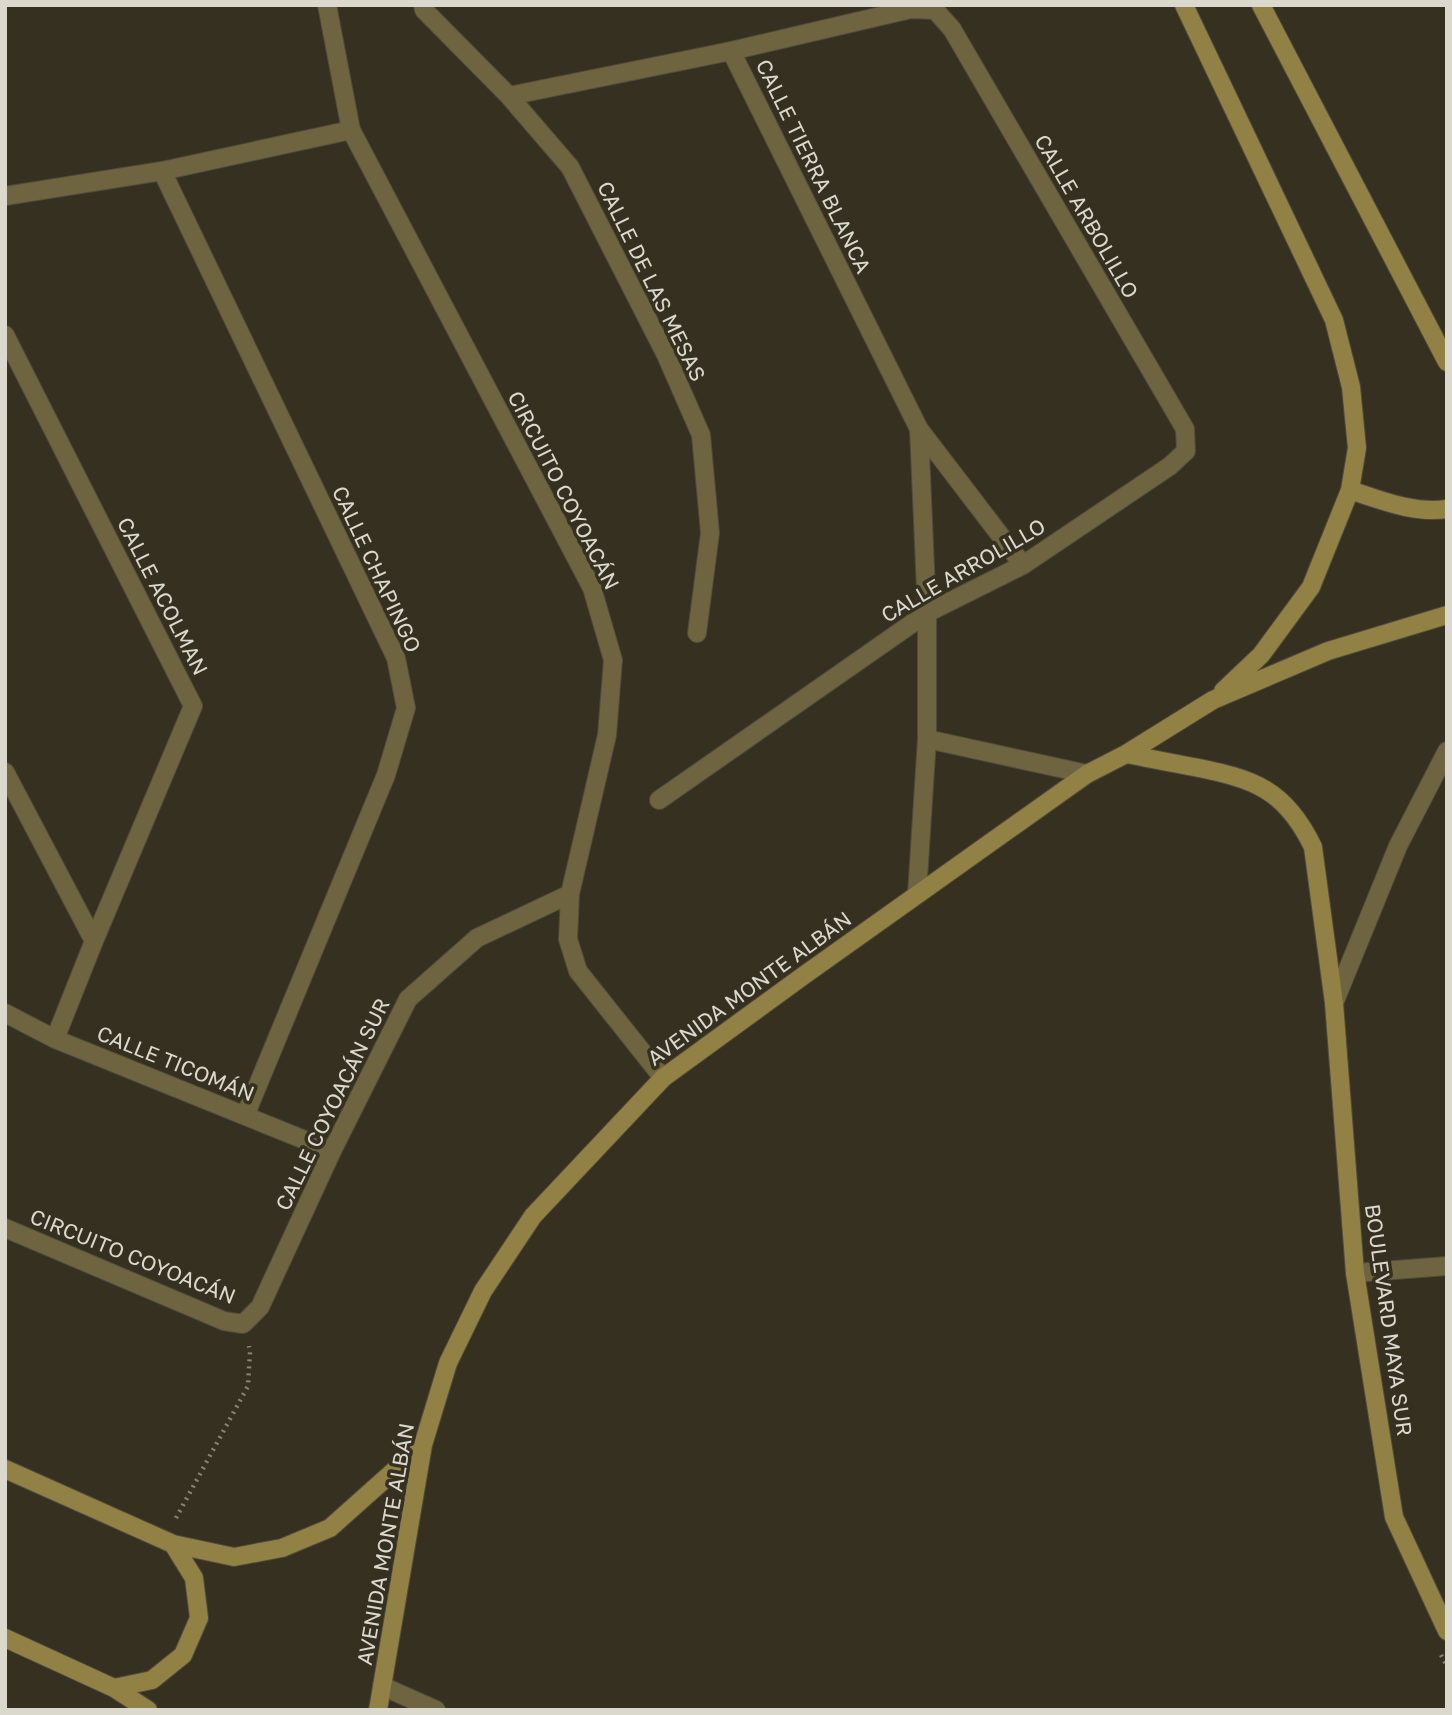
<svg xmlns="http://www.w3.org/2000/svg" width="1452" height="1715" font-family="'Golos Text',sans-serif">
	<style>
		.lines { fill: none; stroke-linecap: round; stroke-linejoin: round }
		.lane-casing { stroke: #504b3c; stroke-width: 20 }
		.street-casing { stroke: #504b3c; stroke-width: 20 }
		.secondary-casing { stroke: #504b3c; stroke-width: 20 }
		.path { stroke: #878376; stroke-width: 4.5; stroke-dasharray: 2 5; stroke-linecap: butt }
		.lane { stroke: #6e6440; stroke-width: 18 }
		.street { stroke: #6e6440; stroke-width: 18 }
		.secondary { stroke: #918145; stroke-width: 18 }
		.labels { text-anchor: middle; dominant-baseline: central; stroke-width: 7; stroke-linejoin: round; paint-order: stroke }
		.street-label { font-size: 21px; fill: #dbd8ce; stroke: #353020 }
	</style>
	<rect width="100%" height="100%" fill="#353020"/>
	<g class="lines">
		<g class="lane-casing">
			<path id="lane" d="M382,1686l54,24"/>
		</g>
		<g class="street-casing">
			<path id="street" d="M327,5l24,125 241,458 21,72 -6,75 -37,159 -2,45 10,32 85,107
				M423,5l1,5 85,86 61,71 96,188 35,80 9,98 -13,100
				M731,51l188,378 8,184v126l-10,155
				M509,96l222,-45 180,-42 24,1 17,19 233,400 1,22 -16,15 -147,99 -96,48 -268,187
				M162,171l234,487 10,50 -20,67 -141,341
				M5,196l157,-25 189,-41
				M5,335l188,371 -99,235 -39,98
				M919,429l104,136
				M927,739l160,35
				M5,772l89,169
				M1334,1003l64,-157 49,-95
				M5,1013l50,26 277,112
				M5,1228l219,93 19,3 17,-17 72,-156 76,-152 69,-61 93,-44
				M1355,1273l92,-7"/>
		</g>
		<g class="secondary-casing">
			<path id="secondary" d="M1184,5l150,315 17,67 6,61 -7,42 -39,97 -50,68 -38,36
				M1261,5l186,357
				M1350,490c31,10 64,24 97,19
				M1126,754c22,4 45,9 68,13 60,12 91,22 119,80l21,156 21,270 39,244 53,114
				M5,1469l168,75 61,13 48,-9 48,-20 93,-83
				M5,1638l109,50 34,22
				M114,1688l38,-8 31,-25 16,-37 -5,-40 -21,-34
				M378,1710l45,-265 25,-82 35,-72 50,-75 130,-138 140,-102 284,-202 39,-20 87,-54 115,-49 119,-36"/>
		</g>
		<path class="path" d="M176,1518l72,-132 2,-34 -1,-6
			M1441,1655l6,11"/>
		<use href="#lane" class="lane"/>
		<use href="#street" class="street"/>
		<use href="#secondary" class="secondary"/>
	</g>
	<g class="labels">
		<g class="street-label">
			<text transform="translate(814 166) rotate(64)">CALLE TIERRA BLANCA</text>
			<text transform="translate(1087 216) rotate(60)">CALLE ARBOLILLO</text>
			<text transform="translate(652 281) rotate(64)">CALLE DE LAS MESAS</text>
			<text transform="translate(564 490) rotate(63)">CIRCUITO COYOACÁN</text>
			<text transform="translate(377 569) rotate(65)">CALLE CHAPINGO</text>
			<text transform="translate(963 570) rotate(-30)">CALLE ARROLILLO</text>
			<text transform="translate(163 596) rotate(63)">CALLE ACOLMAN</text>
			<text transform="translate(749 988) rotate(-36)">AVENIDA MONTE ALBÁN</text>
			<text transform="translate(176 1063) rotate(22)">CALLE TICOMÁN</text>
			<text transform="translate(332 1104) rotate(-64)">CALLE COYOACÁN SUR</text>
			<text transform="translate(133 1256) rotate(22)">CIRCUITO COYOACÁN</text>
			<text transform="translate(1389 1320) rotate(82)">BOULEVARD MAYA SUR</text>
			<text transform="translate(385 1544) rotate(-80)">AVENIDA MONTE ALBÁN</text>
		</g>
	</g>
	<rect width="1452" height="1715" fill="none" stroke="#dbd8ce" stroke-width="14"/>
</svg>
